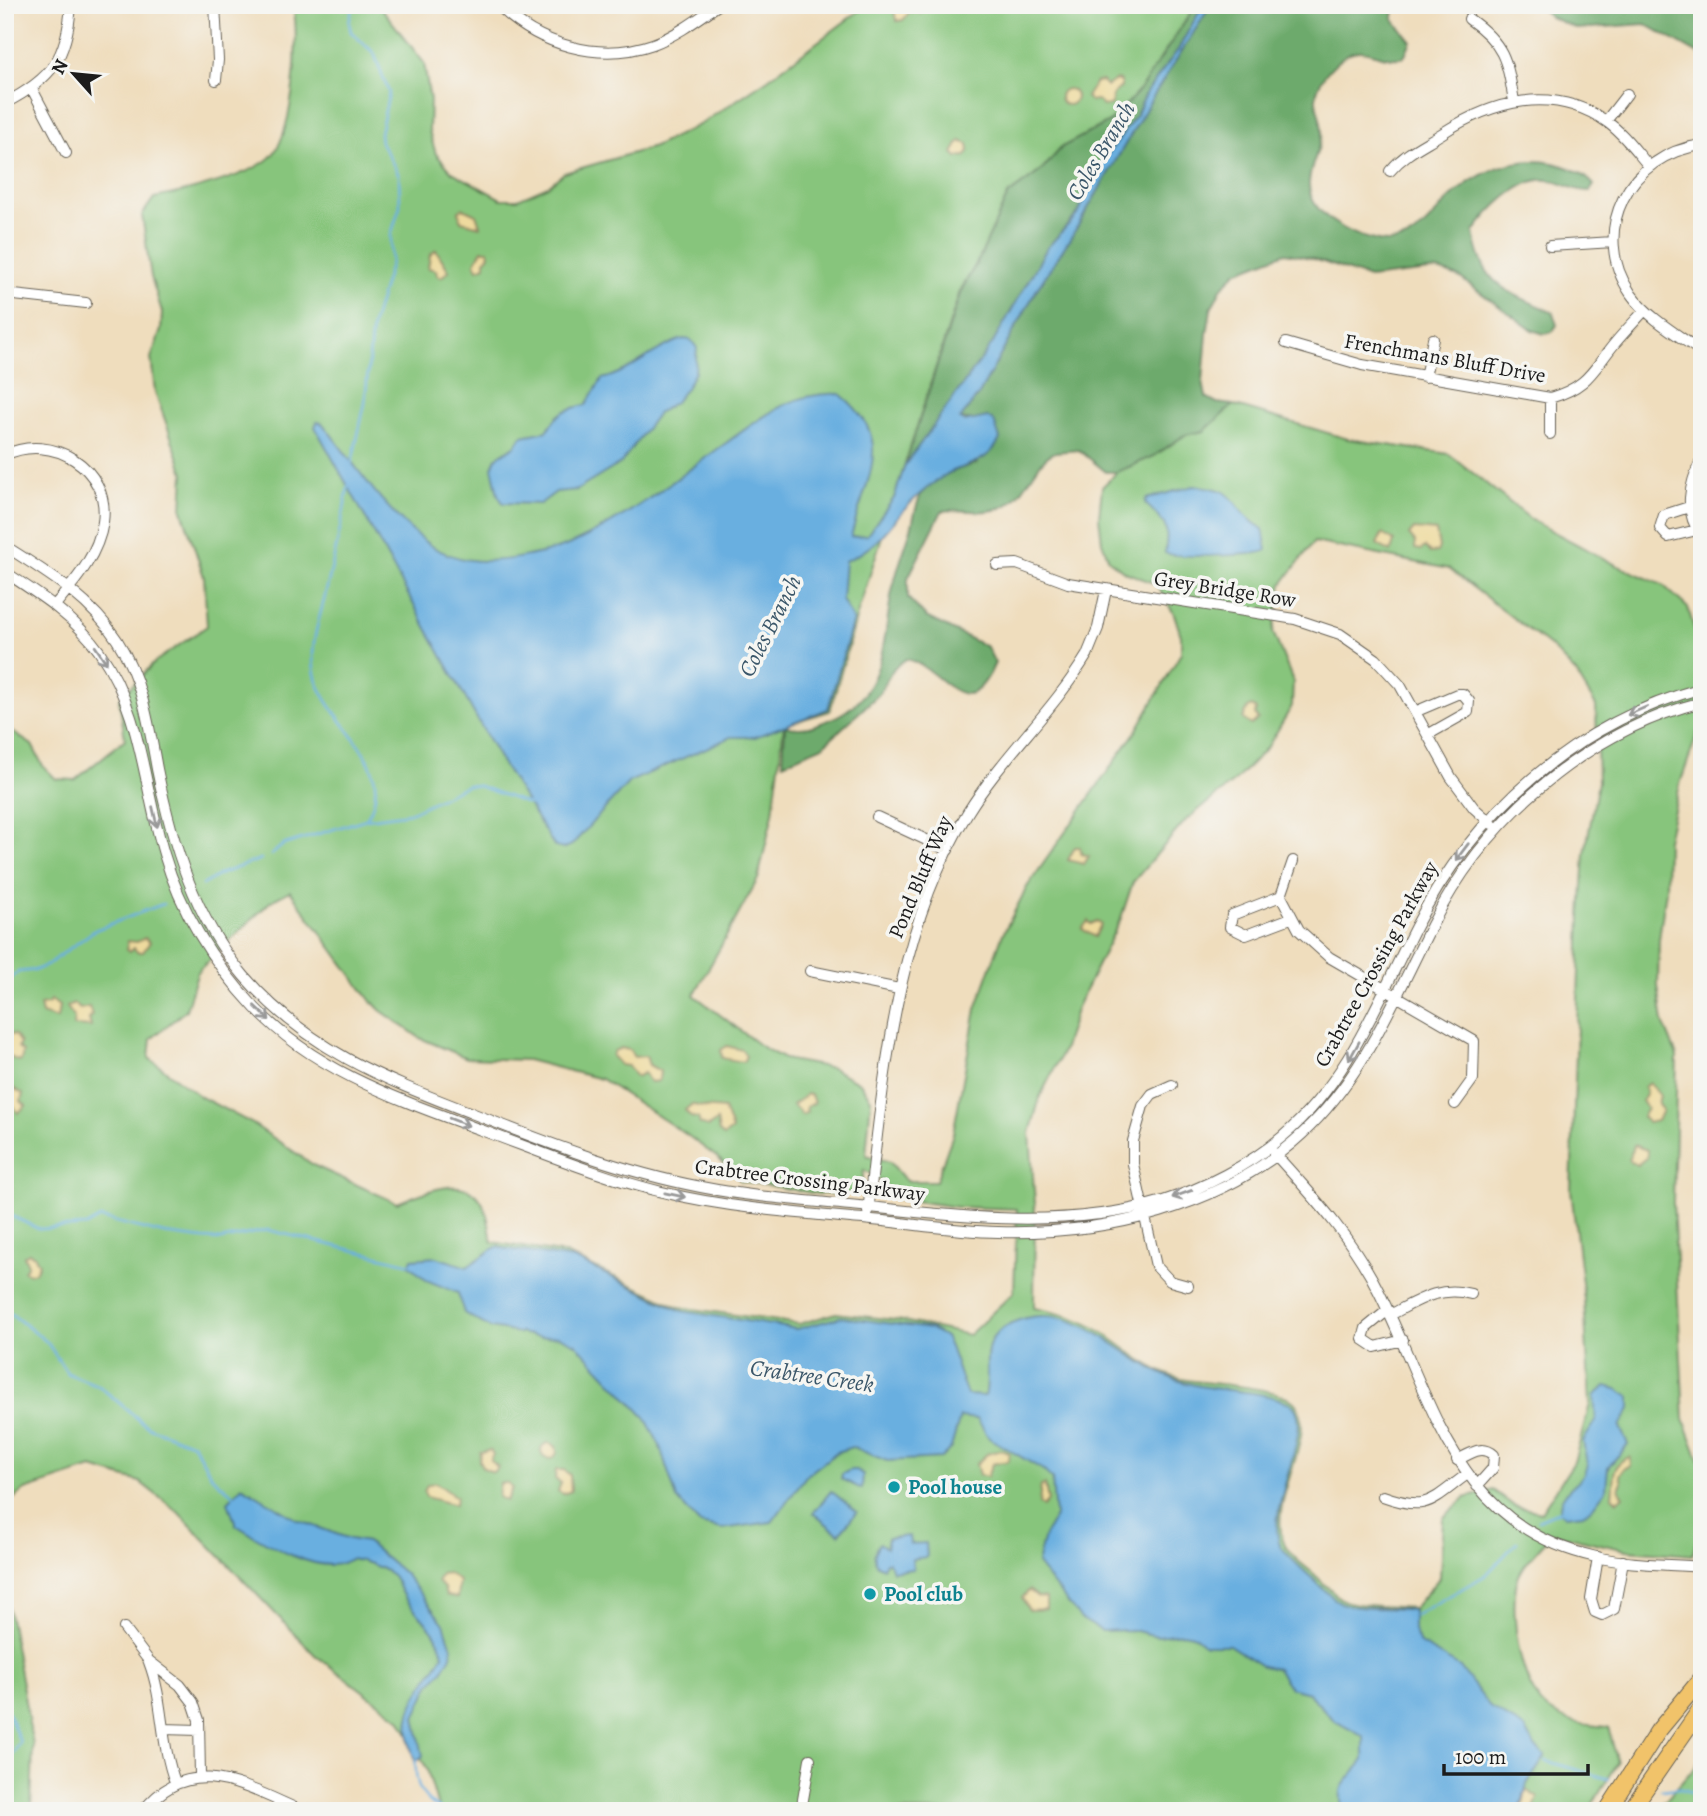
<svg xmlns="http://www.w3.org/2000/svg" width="1707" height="1816" font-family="Alegreya,serif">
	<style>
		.green { fill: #87c57c; stroke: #52704c; stroke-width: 2; fill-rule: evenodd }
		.forest { fill: #6daa6c; stroke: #446344; stroke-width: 2 }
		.sand { fill: #eeda9e; stroke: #857b5d; stroke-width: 2 }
		.water { fill: #69afe0; stroke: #42667e; stroke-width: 2 }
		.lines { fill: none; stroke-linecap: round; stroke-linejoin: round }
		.stream { stroke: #69afe0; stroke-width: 2.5 }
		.street-casing { stroke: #666054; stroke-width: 12 }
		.primary-casing { stroke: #666054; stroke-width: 18 }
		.street { stroke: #fff; stroke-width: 10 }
		.primary { stroke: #f1c36a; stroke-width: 16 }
		.oneway { stroke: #999 }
		.culture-dot { fill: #0f9aa8; stroke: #f6f6f2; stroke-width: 2.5 }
		.labels { text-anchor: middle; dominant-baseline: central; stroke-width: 7; stroke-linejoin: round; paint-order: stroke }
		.street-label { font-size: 21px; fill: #1c1c1c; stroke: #f6f6f2 }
		.culture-label { font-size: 21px; font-weight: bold; fill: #0d838f; stroke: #f6f6f2; text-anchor: start }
		.water-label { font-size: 23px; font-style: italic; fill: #3b576a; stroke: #f6f6f2 }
	</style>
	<rect width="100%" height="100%" fill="#f6f6f2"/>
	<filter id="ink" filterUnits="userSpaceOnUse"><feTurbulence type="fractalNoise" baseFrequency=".0143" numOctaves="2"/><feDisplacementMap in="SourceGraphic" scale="14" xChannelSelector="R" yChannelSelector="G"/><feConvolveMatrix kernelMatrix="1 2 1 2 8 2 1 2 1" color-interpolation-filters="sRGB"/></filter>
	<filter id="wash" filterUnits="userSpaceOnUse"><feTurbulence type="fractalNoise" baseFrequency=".00686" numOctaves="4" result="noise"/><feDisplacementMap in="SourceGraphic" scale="28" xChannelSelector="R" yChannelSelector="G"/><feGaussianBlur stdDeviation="1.57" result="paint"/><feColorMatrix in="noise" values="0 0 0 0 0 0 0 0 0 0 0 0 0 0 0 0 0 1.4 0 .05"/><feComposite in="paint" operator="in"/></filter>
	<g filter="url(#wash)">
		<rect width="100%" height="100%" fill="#efddbd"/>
		<path class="green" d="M293,5h86l45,58 6,37 -1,31 7,23 16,18 49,27h17l30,-13 16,-13 90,-26 47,-23 67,-45 99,-74h329l-57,86 -28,30 -49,26 -20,23 -34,25 -28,62 -20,34 -102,321 -28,99 -46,14 -11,88 -15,66 -64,116 68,52 22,12 48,9 28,15 11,16 -5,56 24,7 16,19h30l17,-47 23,-125 26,-73 25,-49 109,-156 45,-78v-17l-7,-22 -18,-30 -31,-12 -16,-12 -7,-18 -3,-25 3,-30 15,-15 37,-16 31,-21 19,-4 29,-26 115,34 101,15 84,67 83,44 47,20 25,23 14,47 -1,68 -21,61 -13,56 -1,50 -7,49 -1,47 5,36 14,34 -4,146 11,217 18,48v49l-9,39 -67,-5 -73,-17c-11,13 -31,31 -36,48 -8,33 3,112 34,131 18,12 36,13 57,15l10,36 -30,48h-1149l-12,-42 -27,-50 -85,-64 -137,-143 -38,-30 -48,-14 -67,22 -20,15v-778l27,18 11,21 13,13 19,1 50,-41 -6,-40 37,-38 51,-35 -3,-49 -22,-67 2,-37 -29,-81 -4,-34 10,-28 1,-18 -11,-35 -9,-62 12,-17c26,-5 105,-23 120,-45 20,-27 26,-115 19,-148zM1314,542l135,27 102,78 25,26 20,33 2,76 -13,71 -4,63 -10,274 13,110 6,104 -16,58 -33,50 -27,-6 -21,-16 -28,8 -22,20 -3,59 -26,31c-18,-2 -54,-1 -69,-7 -11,-5 -23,-20 -32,-28 -10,-8 -24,-18 -29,-31 -18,-41 36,-107 11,-139 -14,-17 -90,-19 -114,-24 -33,-8 -58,-35 -87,-52 -18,-10 -39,-15 -60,-19l1,-104 -5,-71 10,-36 23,-46 14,-44 44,-89 12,-36 53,-62 50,-40 33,-35 23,-39 1,-25 -20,-49 9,-48zM290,891l77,105 13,14 40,28 47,20 60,2 74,19 86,56 31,23 23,23 77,13 27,1 16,-8 3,-17 18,11 11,17 64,9 60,2 -3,83 -45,43 -66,-14 -67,-8 -37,11 -120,-17 -114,-53 -73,-12c-2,-11 -3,-23 -7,-33 -14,-40 -62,-16 -88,-6l-82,-37 -62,-42 -52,-27 -52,-39 2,-19 35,-29 12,-39 73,-70z
			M5,1590l28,155 -2,66h-26z
			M1702,1759v52h-46z"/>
		<path class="forest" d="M1196,5h7l-25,45 -31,42 -11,24 -44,59 -13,37 -32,36 -54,95 -88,122 56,-174 19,-34 28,-62 34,-25 20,-23 49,-26 28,-30z
			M1211,5h183l-1,14 18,22 -7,16c-19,6 -39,-13 -56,-3 -15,9 -33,28 -32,47 1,10 6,20 6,31 -1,17 -13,34 -13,52 0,31 43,52 69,57 35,6 48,-18 69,-40 27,-28 67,-46 106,-38 16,4 30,9 41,22l-4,6c-16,1 -27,-9 -42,-11 -27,-4 -60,32 -74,52 8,57 36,59 79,81l4,12 -5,7 -8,2 -12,-4 -73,-53 -21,-7 -69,8 -58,-20 -26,-5 -49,19 -15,17 -10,20 -4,25 -4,48 3,15 11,6 16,2 -29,26 -19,4 -31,21 -37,16h-11l-27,-22c-7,1 -16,1 -23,2 -21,6 -29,45 -53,55 -21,9 -40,1 -61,4l-34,67v20l18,19 61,30 8,16c-29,67 -50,6 -89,-4l-12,9 -16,27 -55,51 -40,17 2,-37c17,5 30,0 46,-7 53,-22 52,-75 60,-123 4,-22 13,-45 20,-67 3,-11 5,-27 11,-36 11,-17 39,-25 56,-30l9,-46 -12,4 -15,-2 19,-25 58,-105 36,-55 82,-141z
			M1537,5h165v51l-57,-32 -68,5 -27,-12z"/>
		<path class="sand" d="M903,5h25v2l-8,6 -10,-2 -7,9 -6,1 -3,-10z
			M1116,80l5,2v5l-8,7 -2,11 -8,1 -6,-6 -7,1 -4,-4 10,-15 6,-1 4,5z
			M1060 97a8 8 0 1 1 16 0a8 8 0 1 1-16 0Z
			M960,141l8,3 1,7 -3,5 -9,1 -4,-4z
			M463,208l13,6 4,12 -19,-5 -2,-10z
			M436,250l13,21 -8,6 -4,-2 -1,-5 -8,-2 2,-13z
			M482,250h6l2,5 -5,5v6l-7,3 -3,-7z
			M1414,529l22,2 3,16 -2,5 -7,1 -5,-6 -4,3 -6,-1v-7l-6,-7z
			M1382,534l12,7 -3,11 -14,-8z
			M1252,706l4,3 -1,6 3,4 -7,6 -8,-6 5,-11z
			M1075,847h5l1,7 8,2 -5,8 -16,-4z
			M1088,921l3,3 6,-3 4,3 -6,13 -13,-8z
			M145,938l5,4 -7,10h-6l-3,-4 -4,4 -4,-2 2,-9 9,1z
			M51,1000l8,6 -2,13 -15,-5 -2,-9 8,-1z
			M74,1004l6,5 9,-2 3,8 -3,4 2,8 -18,-1 1,-9 -7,-10z
			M10,1034l5,1 5,8 -2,5 5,4 -2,9 -6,-1 -7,-5 -3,-18z
			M727,1046l15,4 4,6 -3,6 -21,-4 -1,-8z
			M621,1048l8,2 5,7 12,-1 3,9 11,6 -1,10 -9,1 -6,-9 -8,4 -8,-11 -8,-1 -8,-9 2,-5z
			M1649,1083l11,12 -2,9 4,6 -5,11 -9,2 -6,-6 5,-9 -5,-7 4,-6 -2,-8z
			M13,1088l10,6 -2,7 5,5 -8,7 -12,-18z
			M807,1094l4,1 3,8 -8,4 1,5 -5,3 -9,-10z
			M692,1104c11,5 21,3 32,5l8,21 -8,6 -5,-4 -2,-11 -9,6 -8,-3 -2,-6 -7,-1 -6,-7z
			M1633,1145l14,5v7l-10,8 -8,-4z
			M29,1253l6,3 4,8 -4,8 -6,2 -5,-3 4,-7 -4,-8z
			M541 1451a8 8 0 1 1 16 0a8 8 0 1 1-16 0Z
			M490,1450l3,4 -3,6 8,7 -5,5 -10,-4 -4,-7 1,-9z
			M1001,1450l8,3 -1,8 -16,3 -5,13 -8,-2 -3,-11 11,-10z
			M1630,1457l1,9 -7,2 -4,7 2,7 -3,6 4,8 -6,5 -5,-5c3,-16 -3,-33 18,-39z
			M556,1470h8l6,5 1,16 -8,3 -5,-3 3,-8 -6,-4z
			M435,1482l21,15 -1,8 -29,-8 -2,-5 3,-7z
			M500,1483h8l4,5 -6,13 -8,-4z
			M1045,1485l3,16 -5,6 -4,-3 2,-18z
			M441,1574l7,-1 11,8 -2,17 -11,-2 -2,-8 -7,-6z
			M1029,1590l9,7 8,1v11l-17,1 -7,-12z
			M1526,1790l12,8 -5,13h-11z"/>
		<path class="water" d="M1203,5h8l-56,88 -82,141 -36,55 -58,105 -19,25 5,3 22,-5 7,4 6,18c-10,21 -27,24 -47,32 -10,4 -19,12 -27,18 -33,25 -38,54 -81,72l-3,39 11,20 -25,89 -73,28h-24l-102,45 -57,63 -9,4 -8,-2 -55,-87 -185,-333 2,-5 5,1c33,41 62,88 105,120 10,8 31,16 44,17 26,4 81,-7 104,-18 54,-25 103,-65 151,-99 36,-26 67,-52 114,-49 58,47 25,83 11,143l16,-2 27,-37 11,-33 88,-122 54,-95 32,-35 13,-38 44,-59 11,-24 31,-42z
			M683,339l8,1 6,8 -2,24 -9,16 -11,14 -17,11 -37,50 -44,27 -21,2 -16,12 -37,-1 -5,-8 -6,-28 4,-9 20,-13 6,-9 25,-5c11,-19 18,-22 39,-26l16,-26c30,-7 51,-31 81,-40z
			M1193,486c50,1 34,22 70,43l4,21c-7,6 -93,8 -102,3 5,-29 0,-30 -20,-50l1,-4z
			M496,1247l78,12 108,52 115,18 44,-12 90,12 14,8 5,10 17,48 18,1c5,-17 -2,-36 5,-53 5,-11 17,-19 29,-23 60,-20 103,40 155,59 37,14 79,8 116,24 30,19 -28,108 -9,143 7,11 20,22 30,31 9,8 21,23 33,27 21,7 47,2 69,6v17l7,17 40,23 31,41 35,21 9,18 11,9 -19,28 -7,27h-176c-11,-27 7,-32 20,-51v-23l-29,-16 -27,-28 -18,-5 -13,-19 -15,-3 -33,-21h-24l-12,-10 -10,-2 -26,3 -25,-6 -30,1 -22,-13 -43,-54 7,-28 11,-19 -3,-38 -9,-9 -54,-32 -12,-19 -17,-2 -9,31 -10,10 -54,3 -35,-14 -15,5 -31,24 -34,46 -50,7 -22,-5 -23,-25 -18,-55 -14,-27 -69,-73 -17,-8 -18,1 -50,-9 -27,-15 -6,-20 -32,-13 -17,-15 3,-6 24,-2 31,10z
			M1606,1386l11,3 13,8v12l-10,18 8,18 -20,22 -2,23 -13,17 -9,7 -19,2 -5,-4c-2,-20 15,-25 24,-38l3,-10 -4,-23 13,-20 -2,-25z
			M851,1470h6l6,5 -1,14 -21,-10 1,-5z
			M242,1486l56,34 52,19 17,3 38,32 39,50 8,23 -1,9 -8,14 -13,14 -15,33 8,39 -8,5c-19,-49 5,-67 28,-106 -5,-28 -28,-40 -42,-63 -4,-6 -4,-14 -10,-18 -12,-8 -26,-13 -41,-15 -26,21 -90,-19 -114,-34l-8,-23z
			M831,1491l26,21 -18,22 -26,-21z
			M909,1536l1,8 16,-1 1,14 -15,2 1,10 -21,2 -3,-9h-3l-3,6 -6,-3c-4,-8 -4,-15 3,-22l6,5 2,-10z"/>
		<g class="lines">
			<path class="stream" d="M352,462l13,-59 7,-77 19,-64v-27l9,-29 -1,-31 -18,-33 -1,-9 9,-40 -15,-40 -23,-21 -2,-9 4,-18
				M348,486c-6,38 -15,77 -24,114 -6,23 -15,49 -9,74 11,49 87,89 51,145
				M271,855l12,-10 83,-26 44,-6 57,-28 12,1 49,18
				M203,885l17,-11 41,-15
				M5,983l13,-11 18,-2 11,-5 48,-35 68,-26
				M5,1213l34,16 47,-3 14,-8 64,16 39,5 18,1 47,-10 143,34
				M5,1309l42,33 20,31 32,13 49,41 45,17 20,34 22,18
				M1538,1520l24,-10
				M1414,1616l72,-41 31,-33
				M5,1705l15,37 -15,26
				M416,1759c-2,25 5,39 26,52
				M1546,1761l63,18
				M1661,1790l17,-2 24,7"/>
		</g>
	</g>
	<g filter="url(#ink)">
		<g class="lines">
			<g class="street-casing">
				<path id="street" d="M215,5l3,55 -2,20
					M498,5c40,40 101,58 155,39 24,-9 45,-25 65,-39
					M1469,19c36,25 38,42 45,82
					M32,89l34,64
					M5,103c47,-24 62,-45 66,-98
					M1606,121l21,-27
					M1702,145c-73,9 -114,86 -71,149 17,24 47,41 71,58
					M1390,171c15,-18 32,-25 51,-37 51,-33 112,-50 166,-12 16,11 28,28 41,43
					M1550,246l63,-4
					M5,294l81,9
					M1286,343l76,22 188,33c38,-11 42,-27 65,-55 10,-12 20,-22 30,-33
					M1425,377l8,-38
					M1550,434v-36
					M5,455c46,-23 106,13 98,67 -5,33 -27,58 -48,83
					M1702,458c-13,27 -19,53 0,79
					M1689,507l-25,8 -4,13 8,9 29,-7
					M5,546c42,27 84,51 112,94 25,39 32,85 40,129 15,74 37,148 87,207 65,75 140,103 230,138 74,29 148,58 227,73 55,11 112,14 169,20 95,11 199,22 293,-6 41,-13 86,-36 119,-64 66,-56 95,-134 133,-209 59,-116 160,-205 287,-240
					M997,565l20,-1 51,19 227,36 45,15 36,25 24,26 51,92 23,31 18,16
					M5,572c35,23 70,45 94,79 43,61 44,134 65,203 17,58 50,110 91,154 61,64 146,92 226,122 60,22 119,47 181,62 66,16 134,21 201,27 45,4 90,12 135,13 107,3 224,-24 304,-98 62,-57 92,-135 130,-209 54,-107 153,-193 270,-223
					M1417,711l40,-17h6l6,7 -1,11 -39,22
					M877,817l71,33
					M1293,861l-12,35 18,34 30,27 145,84 -1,38 -18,25
					M1281,896l-49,19 -2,12 16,8 45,-17
					M810,971l89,18
					M1172,1085l-20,9 -9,12 -10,35v23l23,102 14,15 18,5
					M1274,1153c39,43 79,86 105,139 56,112 76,234 217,265 35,8 71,7 106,10
					M868,1212c16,-134 27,-282 100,-400 35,-56 85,-101 119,-157l11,-27 8,-38
					M1388,1310l-22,18 -3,11 12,8 28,-7
					M1390,1315c27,-14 50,-30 81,-21
					M1457,1460c13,-6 25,-16 37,-5l-1,13 -16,18
					M1383,1496c44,16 48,5 83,-21
					M1598,1557l-7,42 4,13 7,3 12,-6 9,-48
					M124,1628l25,33 31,24 13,17 6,18 1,56
					M149,1662c15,39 11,80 26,120
					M163,1729l36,1
					M143,1811c47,-60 103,-24 159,0
					M801,1811l9,-52"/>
			</g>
			<g class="primary-casing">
				<path id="primary" d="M1607,1811l51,-80 44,-53
					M1630,1811l72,-104"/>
			</g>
			<use href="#street" class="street"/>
			<use href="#primary" class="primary"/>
		</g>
		<defs><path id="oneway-shaft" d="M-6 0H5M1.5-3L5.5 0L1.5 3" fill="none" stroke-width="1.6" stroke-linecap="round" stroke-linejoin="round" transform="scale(1.75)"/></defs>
		<g class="oneway">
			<use href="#oneway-shaft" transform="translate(101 655) rotate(56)"/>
			<use href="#oneway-shaft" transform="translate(1637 711) rotate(156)"/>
			<use href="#oneway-shaft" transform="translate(155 817) rotate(77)"/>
			<use href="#oneway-shaft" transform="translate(1462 852) rotate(127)"/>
			<use href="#oneway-shaft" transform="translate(262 1013) rotate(44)"/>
			<use href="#oneway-shaft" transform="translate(1354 1051) rotate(119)"/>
			<use href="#oneway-shaft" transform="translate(459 1122) rotate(21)"/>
			<use href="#oneway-shaft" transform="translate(1182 1194) rotate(160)"/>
			<use href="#oneway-shaft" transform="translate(675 1195) rotate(12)"/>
		</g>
	</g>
	<g class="culture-dot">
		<circle cx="894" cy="1487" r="7"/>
		<circle cx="870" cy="1594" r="7"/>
	</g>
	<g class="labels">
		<g class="street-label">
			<text transform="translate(1445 358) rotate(10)">Frenchmans Bluff Drive</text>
			<text transform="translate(1225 589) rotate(9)">Grey Bridge Row</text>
			<text transform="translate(920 877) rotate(-67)">Pond Bluff Way</text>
			<text transform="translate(1376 964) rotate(-61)">Crabtree Crossing Parkway</text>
			<text transform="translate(810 1180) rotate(7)">Crabtree Crossing Parkway</text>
		</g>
		<g class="culture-label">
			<text x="908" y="1487">Pool house</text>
			<text x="884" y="1594">Pool club</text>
		</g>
		<g class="water-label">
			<text transform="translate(1101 151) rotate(-59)">Coles Branch</text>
			<text transform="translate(770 626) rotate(-63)">Coles Branch</text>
			<text transform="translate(812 1376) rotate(8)">Crabtree Creek</text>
		</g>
	</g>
	<rect width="1707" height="1816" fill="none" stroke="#f6f6f2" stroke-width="28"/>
	<g transform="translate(74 74) rotate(297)" stroke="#f6f6f2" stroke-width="5" paint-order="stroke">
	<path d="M0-5L12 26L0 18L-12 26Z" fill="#1c1c1c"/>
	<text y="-10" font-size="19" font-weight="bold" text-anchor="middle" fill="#1c1c1c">N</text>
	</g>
	<path d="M1444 1764v10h144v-10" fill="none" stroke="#1c1c1c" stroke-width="3.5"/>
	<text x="1455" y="1764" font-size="21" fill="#1c1c1c" stroke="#f6f6f2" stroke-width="5" paint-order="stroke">100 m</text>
</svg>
